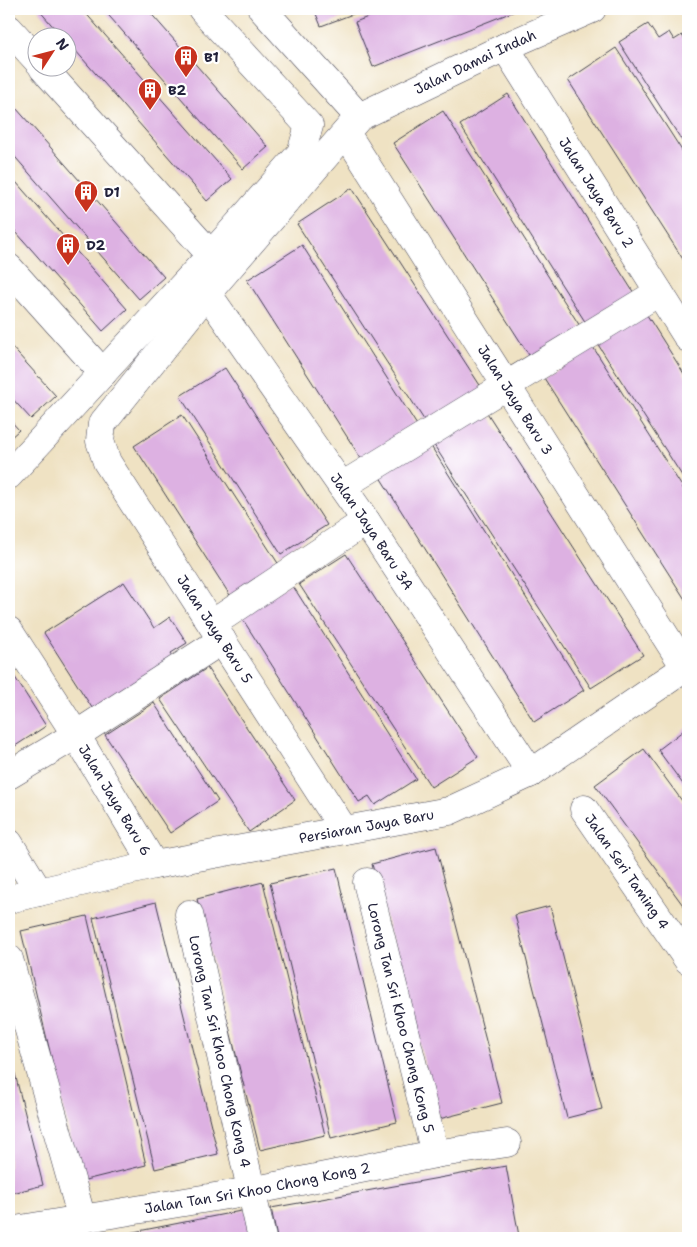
<svg xmlns="http://www.w3.org/2000/svg" width="697" height="1247" font-family="'Shantell Sans',sans-serif">
	<style>
		.building { fill: #ddb1e2 }
		.lines { fill: none; stroke-linecap: round; stroke-linejoin: round }
		.minor-casing { stroke: #413f4f; stroke-width: 29 }
		.minor { stroke: #fff; stroke-width: 28 }
		.labels { text-anchor: middle; dominant-baseline: central; stroke-width: 4.5; stroke-linejoin: round; paint-order: stroke }
		.poi-label { font-size: 14px; font-weight: bold; fill: #22223b; stroke: #fff; text-anchor: start }
		.street-label { font-size: 14px; fill: #22223b; stroke: #fff }
	</style>
	<rect width="100%" height="100%" fill="#fff"/>
	<filter id="ink" filterUnits="userSpaceOnUse"><feTurbulence type="fractalNoise" baseFrequency=".02" numOctaves="2"/><feDisplacementMap in="SourceGraphic" scale="10" xChannelSelector="R" yChannelSelector="G"/><feConvolveMatrix kernelMatrix="1 2 1 2 8 2 1 2 1" color-interpolation-filters="sRGB"/></filter>
	<filter id="wash" filterUnits="userSpaceOnUse"><feTurbulence type="fractalNoise" baseFrequency=".0096" numOctaves="4" result="noise"/><feDisplacementMap in="SourceGraphic" scale="20" xChannelSelector="R" yChannelSelector="G"/><feGaussianBlur stdDeviation="1.12" result="paint"/><feColorMatrix in="noise" values="0 0 0 0 0 0 0 0 0 0 0 0 0 0 0 0 0 1.4 0 .05"/><feComposite in="paint" operator="in"/></filter>
	<g filter="url(#wash)">
		<rect width="100%" height="100%" fill="#efe2c3"/>
		<g id="blocks">
			<path class="building" d="M38,9h44l150,170 -25,22 -139,-159v-4h-5z
				M103,9h44l121,138 -25,22z
				M314,9h52l-45,17z
				M389,9h131l-147,58 -18,-45z
				M648,24l10,15 11,-7 5,8 8,-5 6,10v105l-69,-108z
				M616,48l72,112v107l-120,-187z
				M508,94l131,207 -48,30 -131,-206z
				M9,100l155,177 -25,22 -130,-149z
				M443,111l142,223 -49,32 -143,-223z
				M9,174l118,135 -24,22 -94,-107z
				M352,188l133,205 -55,36 -133,-205z
				M302,245l120,188 -55,35 -120,-188z
				M645,312l43,68v105l-91,-142z
				M9,344l47,52 -25,23 -22,-24z
				M593,347l95,149v108l-144,-226z
				M225,368l102,157 -46,29 -101,-158z
				M484,408l159,247 -52,33 -159,-246z
				M182,415l101,156 -48,32 -101,-157z
				M9,419l10,11 -10,9z
				M429,443l155,247 -50,32 -156,-248z
				M346,554l132,203 -47,30 -132,-203z
				M124,582l30,46 16,-11 17,26 -16,10 6,10 -81,51 -52,-81z
				M291,583l125,196 -41,26 -6,-9 -10,6 -119,-187z
				M9,668l37,58 -37,24z
				M207,668l88,132 -46,32 -89,-133z
				M154,703l64,98 -48,32 -65,-98z
				M688,727v64l-30,-41z
				M644,749l44,60v103l-93,-127z
				M436,847l66,256 -63,16 -67,-255z
				M336,868l61,254 -66,16 -61,-255z
				M263,882l62,253 -65,15 -63,-251z
				M156,902l62,252 -63,15 -62,-251z
				M550,906l52,203 -35,9 -52,-203z
				M87,916l59,249 -65,16 -60,-250z
				M9,1050l34,135 -34,9z
				M506,1166l13,70 -14,2h-228l-6,-30z
				M251,1209l6,29h-149v-1z"/>
		</g>
	</g>
	<g filter="url(#ink)">
		<use href="#blocks" fill-opacity="0" stroke="#413f4f" stroke-width="1"/>
		<g class="lines">
			<g class="minor-casing">
				<g id="minor">
					<path d="M262,9l97,108"/>
					<path d="M9,29l29,32"/>
					<path id="s1" d="M505,47l183,291"/>
					<path d="M43,68l168,187"/>
					<path id="s2" d="M346,133l339,534"/>
					<path d="M9,268l94,105"/>
					<path id="s3" d="M207,293l159,228 165,252"/>
					<path d="M9,475l202,-220 90,-102 8,-27 -107,-117"/>
					<path d="M342,486l317,-194"/>
					<path d="M212,624l154,-103"/>
					<path d="M9,631l67,104 -67,40"/>
					<path id="s4" d="M584,809l104,151"/>
					<path id="s5" d="M344,830l-237,-368 -7,-21 2,-17 105,-131 152,-176 146,-70 87,-38"/>
					<path d="M9,843l30,49"/>
					<path d="M154,865l-78,-130 146,-95"/>
					<path id="s6" d="M367,882l68,272"/>
					<path id="s7" d="M9,899l145,-34 295,-54 82,-38 157,-107"/>
					<path id="s8" d="M189,914l73,324"/>
					<path d="M9,959l73,260"/>
					<path id="s9" d="M9,1231l242,-40 184,-37 72,-11"/>
				</g>
			</g>
			<use href="#minor" class="minor"/>
		</g>
	</g>
	<defs>
		<g id="building-pin" transform="scale(1.25)"><path d="M0 17L-7.5 6A9.5 9.5 0 1 1 7.5 6Z" fill="#c8321e" stroke="#fff"/><path d="M-4-6H4V6H1V3H-1V6H-4ZM-2.5-4.3h1.7v1.8h-1.7ZM.8-4.3h1.7v1.8H.8ZM-2.5-1h1.7V.8h-1.7ZM.8-1h1.7V.8H.8Z" fill="#fff"/></g>
	</defs>
	<g fill-rule="evenodd">
		<use href="#building-pin" x="186" y="57"/>
		<use href="#building-pin" x="150" y="90"/>
		<use href="#building-pin" x="86" y="192"/>
		<use href="#building-pin" x="68" y="245"/>
	</g>
	<g class="labels">
		<g class="poi-label">
			<text x="204" y="57">B1</text>
			<text x="168" y="90">B2</text>
			<text x="104" y="192">D1</text>
			<text x="86" y="245">D2</text>
		</g>
		<g class="street-label">
			<text stroke="none"><textPath href="#s5" startOffset="1006">Jalan Damai Indah</textPath></text>
			<text stroke="none"><textPath href="#s1" startOffset="172">Jalan Jaya Baru 2</textPath></text>
			<text stroke="none"><textPath href="#s2" startOffset="316">Jalan Jaya Baru 3</textPath></text>
			<text stroke="none"><textPath href="#s3" startOffset="290">Jalan Jaya Baru 3A</textPath></text>
			<text transform="translate(215 629) rotate(57)">Jalan Jaya Baru 5</text>
			<text transform="translate(115 800) rotate(59)">Jalan Jaya Baru 6</text>
			<text stroke="none"><textPath href="#s7" startOffset="365">Persiaran Jaya Baru</textPath></text>
			<text stroke="none"><textPath href="#s4" startOffset="76">Jalan Seri Taming 4</textPath></text>
			<text stroke="none"><textPath href="#s6" startOffset="140">Lorong Tan Sri Khoo Chong Kong 5</textPath></text>
			<text stroke="none"><textPath href="#s8" startOffset="141">Lorong Tan Sri Khoo Chong Kong 4</textPath></text>
			<text stroke="none"><textPath href="#s9" startOffset="252">Jalan Tan Sri Khoo Chong Kong 2</textPath></text>
		</g>
	</g>
	<rect width="697" height="1247" fill="none" stroke="#fff" stroke-width="30"/>
	<g transform="translate(52 52) rotate(54)"><circle r="24" fill="#ffffff" stroke="#a7a7b1"/>
	<path d="M0-4L9 19L0 12L-9 19Z" fill="#c8321e"/>
	<text y="-8" font-size="14" font-weight="bold" text-anchor="middle" fill="#22223b">N</text>
	</g>
</svg>
